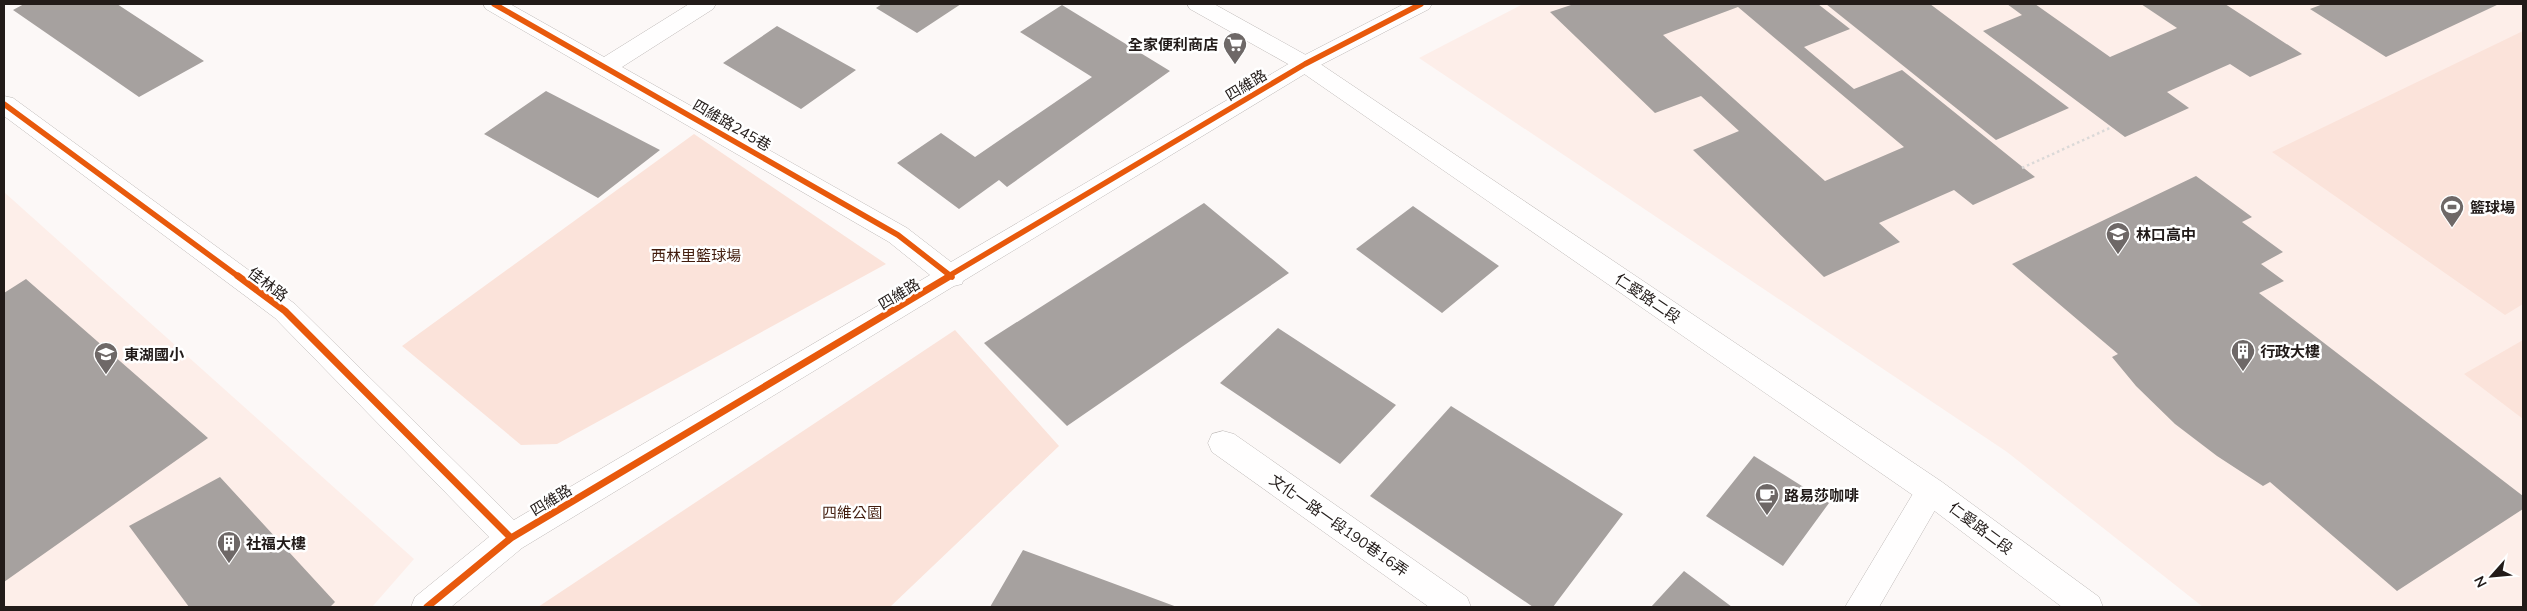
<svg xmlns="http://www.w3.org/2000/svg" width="2527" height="611" font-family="Mulish,'Noto Sans TC',sans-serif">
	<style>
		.built { fill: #fdeee9 }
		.green { fill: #fbe3da }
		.building { fill: #a6a19f; fill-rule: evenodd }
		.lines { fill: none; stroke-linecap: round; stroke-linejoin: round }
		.minor-casing { stroke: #beb9b7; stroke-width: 1 }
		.major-casing { stroke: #beb9b7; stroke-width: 1 }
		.path { stroke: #dbd9d8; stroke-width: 2.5; stroke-dasharray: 2.5 3; stroke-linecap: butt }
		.minor { fill: #fffefe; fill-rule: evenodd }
		.major { fill: #fffefe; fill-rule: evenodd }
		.cycleway-far1-casing { stroke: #fff; stroke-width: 8 }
		.cycleway-casing { stroke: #fff; stroke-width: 10 }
		.cycleway-far1 { stroke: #e8590c; stroke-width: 5.5 }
		.cycleway { stroke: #e8590c; stroke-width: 7 }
		.labels { text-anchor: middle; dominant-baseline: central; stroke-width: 5; stroke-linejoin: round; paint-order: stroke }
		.poi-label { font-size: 15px; font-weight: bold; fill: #221b19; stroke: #fff; text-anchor: start }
		.street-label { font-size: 15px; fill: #221b19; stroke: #fff }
		.park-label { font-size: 15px; fill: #421d0e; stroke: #fff }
	</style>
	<rect width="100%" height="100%" fill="#fcf8f7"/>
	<path class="built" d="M1523,4h1000v603h-320l-196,-155 -588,-394z
		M4,192l410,367 -42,48h-368z"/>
	<path class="green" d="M2523,31v273l-18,11 -233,-163z
		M694,134l192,130 -329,180 -36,1 -119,-99z
		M955,330l104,116 -169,161h-352z
		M2523,340v79l-59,-45z"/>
	<path class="building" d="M24,4h93l87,57 -65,36 -126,-87z
		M882,4h79l-44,29 -41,-25z
		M1574,4h244l32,25 -46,18 50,42 48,-19 133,107 -62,28 -19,-15 -75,33 21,19 -76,35 -131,-127 46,-19 -38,-35 -46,17 -105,-101zM1738,7l166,140 -79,34 -162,-146z
		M1826,4h104l139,104 -73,32z
		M2007,4h28l75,53 67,-29 -36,-24h84l77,50 -52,23 -20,-13 -63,28 22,16 -64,29 -142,-106 39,-16z
		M2323,4h176l-113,53 -76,-48z
		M1062,5l108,66 -163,116 -8,-7 -40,29 -62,-46 44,-30 34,24 117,-80 -72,-45z
		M777,26l79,44 -55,39 -78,-46z
		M546,91l114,59 -62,48 -114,-64z
		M2196,176l56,41 -10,5 41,30 -22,12 23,17 -25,12 264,203v13l-126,82 -127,-109 -7,4 -46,-30 -42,-32 -39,-38 -24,-29 6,-3 -106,-90z
		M1204,203l85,70 -222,153 -83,-83z
		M1413,206l86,60 -57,47 -86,-64z
		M26,279l182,159 -204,144v-289z
		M1278,328l118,77 -56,59 -120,-81z
		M1451,406l172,108 -70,93h-20l-163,-111z
		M1754,456l75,47 -46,63 -77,-50z
		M220,477l115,125 -5,5h-141l-60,-81z
		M1023,550l154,57h-187z
		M1684,571l48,36h-81z"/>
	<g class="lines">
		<g class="minor-casing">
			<path id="minor" d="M483,4h27l94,53 85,-53h27l-3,5 -91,58 285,161 44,34 346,-203 107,-55h28l-3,5 -116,60 -350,212 -1,3 -8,2 -432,262 -71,59h-40l4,-10 74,-60 -214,-219 -271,-202v-20l9,2 282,206 219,216 416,-245 -41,-33 -403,-233z
				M1223,431l11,3 233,163 4,10h-42l-217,-155 -4,-9 4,-9z
				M1931,478l11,4 4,9 -67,116h-34l75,-125z"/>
		</g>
		<g class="major-casing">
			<path id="major" d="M1187,4h27l99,55 629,423 157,115 4,10h-41l-142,-107 -623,-431 -107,-60z"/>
		</g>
		<path class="path" d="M2022,168l90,-41"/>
		<use href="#minor" class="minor"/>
		<use href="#major" class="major"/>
		<g class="cycleway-far1-casing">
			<path id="cycleway-far1" d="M494,4l404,231 54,42
				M4,104l235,173
				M947,277l358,-213 116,-60"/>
		</g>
		<g class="cycleway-casing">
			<path id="cycleway" d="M238,276l47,35 226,227
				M427,607l84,-69 439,-262"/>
		</g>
		<use href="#cycleway-far1" class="cycleway-far1"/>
		<use href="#cycleway" class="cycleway"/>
	</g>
	<defs>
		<g id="supermarket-pin" transform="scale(1.25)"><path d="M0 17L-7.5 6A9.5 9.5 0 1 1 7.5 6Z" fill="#6e6867" stroke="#fff"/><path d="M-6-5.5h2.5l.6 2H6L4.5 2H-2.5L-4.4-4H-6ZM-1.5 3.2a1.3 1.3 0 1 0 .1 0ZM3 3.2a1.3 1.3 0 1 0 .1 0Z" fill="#fff"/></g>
		<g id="stadium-pin" transform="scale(1.25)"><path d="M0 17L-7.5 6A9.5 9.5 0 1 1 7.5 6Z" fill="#6e6867" stroke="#fff"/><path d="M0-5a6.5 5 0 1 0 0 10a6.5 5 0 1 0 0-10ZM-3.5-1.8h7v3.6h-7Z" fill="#fff"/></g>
		<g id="school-pin" transform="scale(1.25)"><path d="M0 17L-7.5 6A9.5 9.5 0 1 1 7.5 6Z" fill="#6e6867" stroke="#fff"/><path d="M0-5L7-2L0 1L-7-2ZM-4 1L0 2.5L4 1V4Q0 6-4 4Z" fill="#fff"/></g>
		<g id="building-pin" transform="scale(1.25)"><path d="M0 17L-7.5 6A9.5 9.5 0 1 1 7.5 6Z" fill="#6e6867" stroke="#fff"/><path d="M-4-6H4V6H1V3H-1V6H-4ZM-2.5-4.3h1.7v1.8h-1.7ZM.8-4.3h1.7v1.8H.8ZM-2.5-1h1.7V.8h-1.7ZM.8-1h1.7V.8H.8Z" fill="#fff"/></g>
		<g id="cafe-pin" transform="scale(1.25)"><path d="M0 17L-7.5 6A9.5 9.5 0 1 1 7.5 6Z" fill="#6e6867" stroke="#fff"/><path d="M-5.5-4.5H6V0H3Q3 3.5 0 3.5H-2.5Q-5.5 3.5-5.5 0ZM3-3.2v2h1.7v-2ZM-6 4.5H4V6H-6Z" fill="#fff"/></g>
	</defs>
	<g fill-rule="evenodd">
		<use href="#supermarket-pin" x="1235" y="44"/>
		<use href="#stadium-pin" x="2452" y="207"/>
		<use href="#school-pin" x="2118" y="234"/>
		<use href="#building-pin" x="2243" y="351"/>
		<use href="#school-pin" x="106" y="354"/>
		<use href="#cafe-pin" x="1767" y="495"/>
		<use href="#building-pin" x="229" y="543"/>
	</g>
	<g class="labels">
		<g class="poi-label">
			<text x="1218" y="44" text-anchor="end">全家便利商店</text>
			<text x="2470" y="207">籃球場</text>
			<text x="2136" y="234">林口高中</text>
			<text x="2260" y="351">行政大樓</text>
			<text x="124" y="354">東湖國小</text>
			<text x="1784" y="495">路易莎咖啡</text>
			<text x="246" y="543">社福大樓</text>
		</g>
		<g class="street-label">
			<text transform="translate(1246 85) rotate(-31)">四維路</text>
			<text transform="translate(732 125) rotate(30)">四維路245巷</text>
			<text transform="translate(268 284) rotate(37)">佳林路</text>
			<text transform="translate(899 294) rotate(-31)">四維路</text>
			<text transform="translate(1648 298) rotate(34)">仁愛路二段</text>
			<text transform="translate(551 500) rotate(-31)">四維路</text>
			<text transform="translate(1339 525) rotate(35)">文化一路一段190巷16弄</text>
			<text transform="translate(1981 528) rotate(37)">仁愛路二段</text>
		</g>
		<g class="park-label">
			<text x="696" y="255">西林里籃球場</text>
			<text x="852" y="512">四維公園</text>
		</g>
	</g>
	<rect width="2527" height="611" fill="none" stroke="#221b19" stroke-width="10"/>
	<g transform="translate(2492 576) rotate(243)" stroke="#ffffff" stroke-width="4" paint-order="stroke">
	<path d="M0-4L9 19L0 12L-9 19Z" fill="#221b19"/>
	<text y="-8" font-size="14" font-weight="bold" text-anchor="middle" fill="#221b19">N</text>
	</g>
</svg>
